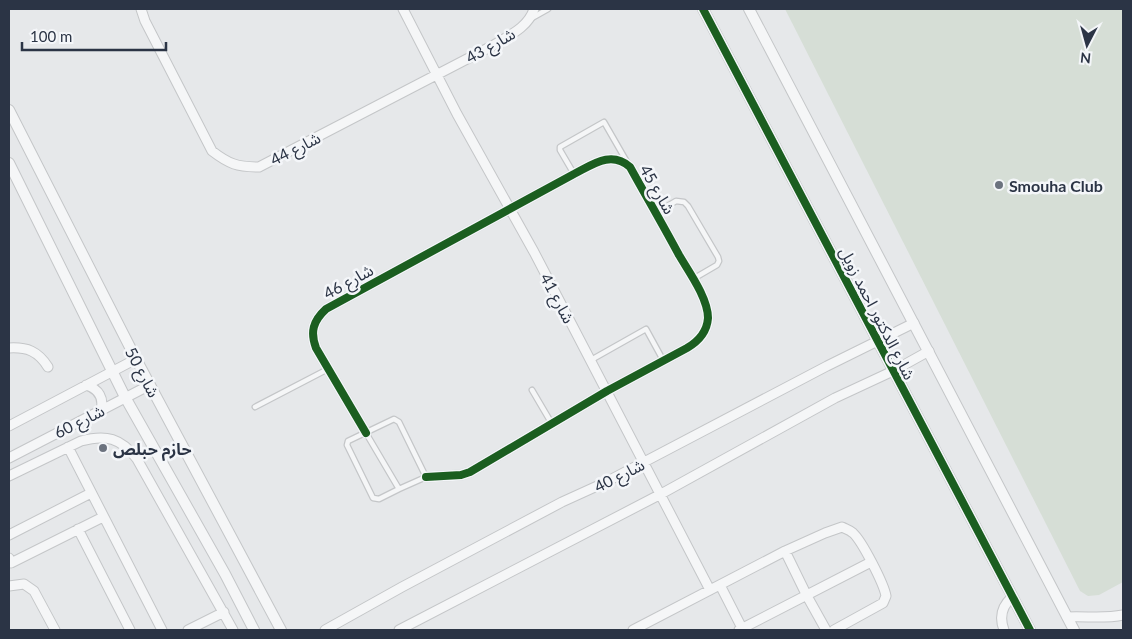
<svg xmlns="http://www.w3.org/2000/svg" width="1132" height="639" font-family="Lato,'Noto Sans Arabic',sans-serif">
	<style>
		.green { fill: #d6ded6 }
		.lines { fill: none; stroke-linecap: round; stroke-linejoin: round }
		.service-casing { stroke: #c4c6c8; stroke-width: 7 }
		.minor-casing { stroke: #c4c6c8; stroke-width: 11 }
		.tertiary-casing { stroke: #c4c6c8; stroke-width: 12 }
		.service { stroke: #f5f6f7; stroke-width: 4.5 }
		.minor { stroke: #f5f6f7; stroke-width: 9 }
		.tertiary { stroke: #f5f6f7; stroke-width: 10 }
		.cycleway-casing { stroke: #f4f6f9; stroke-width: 11 }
		.cycleway { stroke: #1b5e20; stroke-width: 8 }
		.poi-dot { fill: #6c737f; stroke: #f4f6f9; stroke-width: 2 }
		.labels { text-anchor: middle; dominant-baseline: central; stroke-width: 5; stroke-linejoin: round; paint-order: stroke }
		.street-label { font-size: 16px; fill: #2b3445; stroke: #f4f6f9 }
		.poi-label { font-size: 16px; font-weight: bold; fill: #2b3445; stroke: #f4f6f9; text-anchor: start }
	</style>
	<rect width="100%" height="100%" fill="#e6e8ea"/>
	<path class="green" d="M785,9h338v573l-24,13 -11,1 -8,-5z"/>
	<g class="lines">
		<g class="service-casing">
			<path id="service" d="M532,18l16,-9
				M574,174l-14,-24v-3l44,-25 23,40
				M656,213l20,-12 8,1 4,4 30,51 1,4 -2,4 -24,14
				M591,360l55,-31 17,31
				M532,390l20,34
				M255,407l73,-38
				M366,433l33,56 27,-12 -27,-55 -5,-3 -46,22 -1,4 26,53 6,1 20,-10"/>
		</g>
		<g class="minor-casing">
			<path id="minor" d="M141,9l4,12 67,130c17,13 25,16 47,16l233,-121c16,-10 36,-18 42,-37
				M403,9l54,105 77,138 176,338
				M9,348c18,-1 29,3 39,19
				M86,385c13,4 18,13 15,25
				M9,426l127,-67
				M366,433l-50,-85c-6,-16 -3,-27 10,-39l248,-135c18,-9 37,-24 56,-7 16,29 33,58 49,88 10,17 29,43 29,63 -1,14 -9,23 -21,30l-80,43 -137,81 -9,3 -35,2
				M68,447l94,183
				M9,458l141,-73
				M9,476l72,-35c25,-7 40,-3 56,18l96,171
				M78,529l52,101
				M9,535l82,-42
				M785,551l22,45 19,34
				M9,558l2,5 92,-46
				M720,585l23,45
				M9,586l15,-2 10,7 21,39
				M1067,617c20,-1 37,2 56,-2
				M188,630l36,-18
				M325,630l77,-43 160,-85 44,-20 221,-116 87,-43
				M399,630l262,-136 174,-96 58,-27 36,-20
				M633,630l152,-79 40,-18 17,-6c4,2 8,3 11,6 9,8 31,51 33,63l-3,7 -49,27
				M739,630l132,-68
				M1004,630c-5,-13 -2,-24 8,-33"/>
		</g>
		<g class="tertiary-casing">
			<path id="tertiary" d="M703,9l327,621
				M749,9l325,621
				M9,110l127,249 145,271
				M9,163l116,234 100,177 29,56"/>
		</g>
		<use href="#service" class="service"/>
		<use href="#minor" class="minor"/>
		<use href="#tertiary" class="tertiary"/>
		<g class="cycleway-casing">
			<path id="cycleway" d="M703,9l327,621
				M366,433l-50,-85c-6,-16 -3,-27 10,-39l248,-135c18,-9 37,-24 56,-7 16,29 33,58 49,88 10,17 29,43 29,63 -1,14 -9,23 -21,30l-80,43 -137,81 -9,3 -35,2"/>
		</g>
		<use href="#cycleway" class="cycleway"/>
	</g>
	<g class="poi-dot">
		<circle cx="999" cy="185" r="5"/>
		<circle cx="103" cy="448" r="5"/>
	</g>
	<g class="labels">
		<g class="street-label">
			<text transform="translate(490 45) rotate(-30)">شارع 43</text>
			<text transform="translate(295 148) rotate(-27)">شارع 44</text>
			<text transform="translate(658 189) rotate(60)">شارع 45</text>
			<text transform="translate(348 281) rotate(-29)">شارع 46</text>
			<text transform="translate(558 298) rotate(62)">شارع 41</text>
			<text transform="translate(878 313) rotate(63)">شارع الدكتور احمد زويل</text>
			<text transform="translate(143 372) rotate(62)">شارع 50</text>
			<text transform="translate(79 421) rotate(-27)">شارع 60</text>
			<text transform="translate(619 475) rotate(-27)">شارع 40</text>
		</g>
		<g class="poi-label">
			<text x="1009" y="185">Smouha Club</text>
			<text x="113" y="448">حازم حبلص</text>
		</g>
	</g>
	<rect width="1132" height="639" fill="none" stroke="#2b3445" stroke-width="20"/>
	<g transform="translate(1087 45) rotate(186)" stroke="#f4f6f9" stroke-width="4" paint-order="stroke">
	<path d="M0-4L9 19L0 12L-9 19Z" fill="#2b3445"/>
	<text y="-8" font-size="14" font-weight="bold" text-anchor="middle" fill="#2b3445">N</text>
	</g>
	<path d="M22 42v8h144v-8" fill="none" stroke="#2b3445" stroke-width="2.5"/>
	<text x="30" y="42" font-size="15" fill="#2b3445" stroke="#f4f6f9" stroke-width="4" paint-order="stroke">100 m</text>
</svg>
